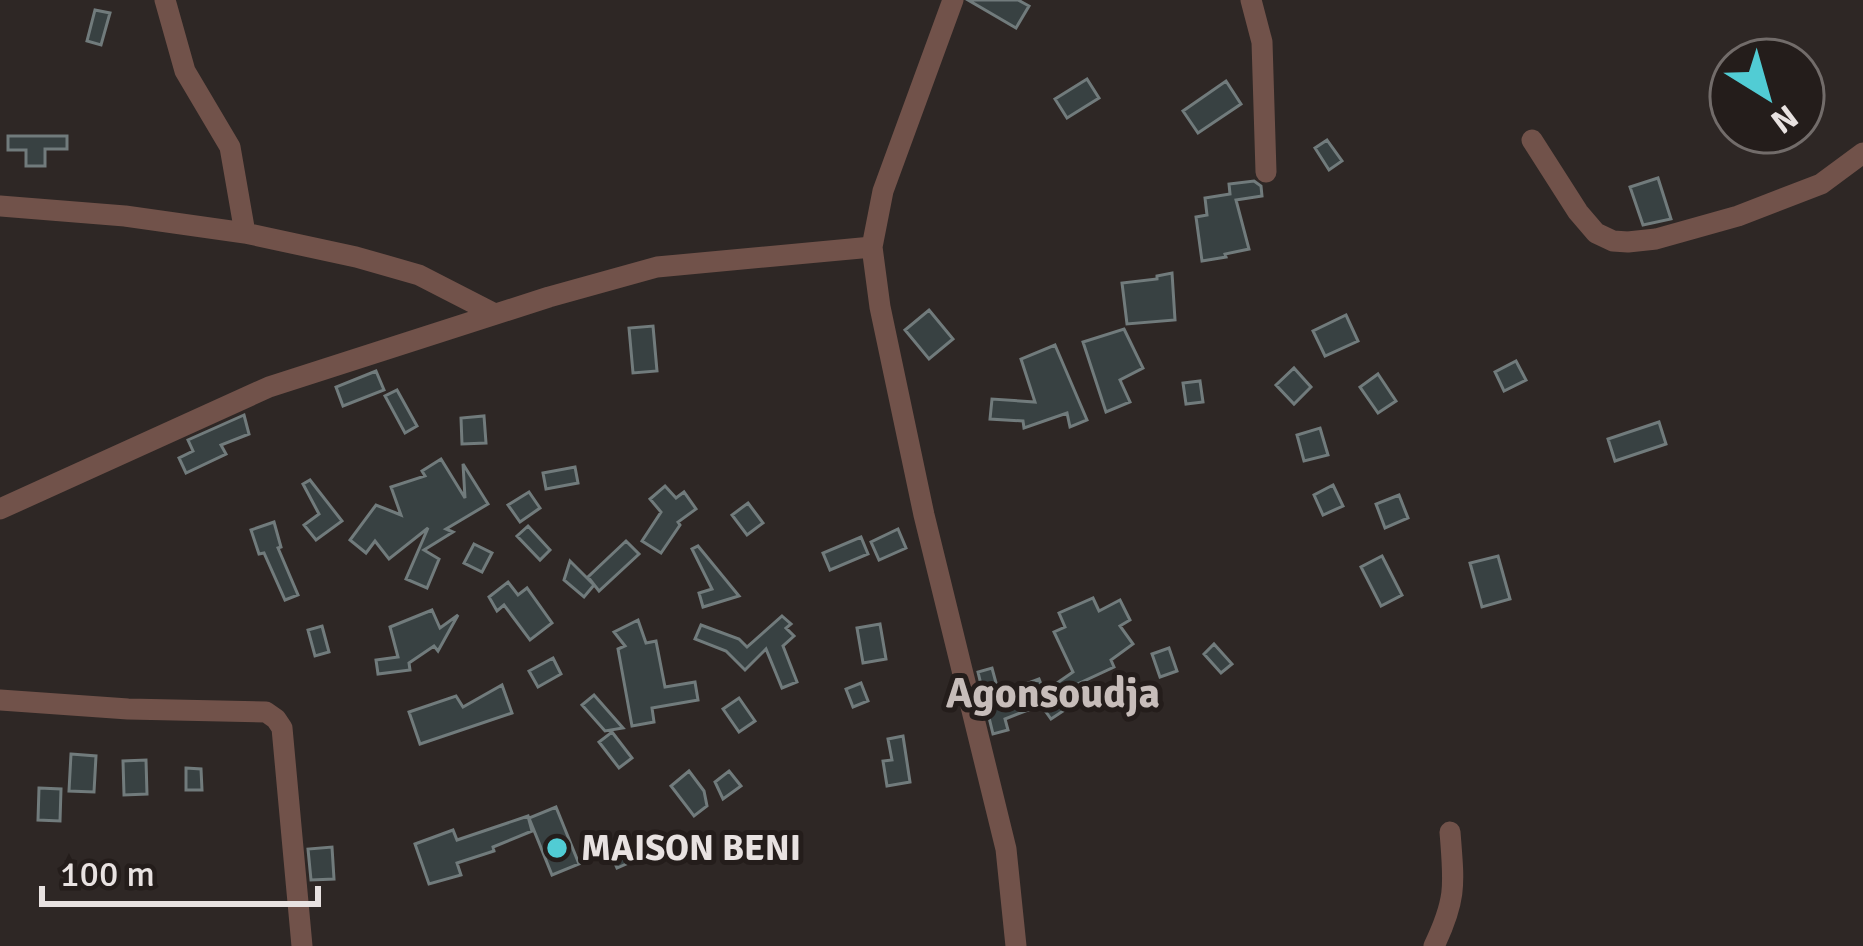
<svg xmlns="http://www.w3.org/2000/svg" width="1863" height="946" font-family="Signika,sans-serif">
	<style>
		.building { fill: #384142; stroke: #717b7c; stroke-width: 3 }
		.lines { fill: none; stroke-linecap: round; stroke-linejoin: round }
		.minor { stroke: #71524a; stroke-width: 21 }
		.poi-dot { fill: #51ccd4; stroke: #241d1b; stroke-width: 4.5 }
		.labels { text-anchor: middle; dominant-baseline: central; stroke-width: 10; stroke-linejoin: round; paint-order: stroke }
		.poi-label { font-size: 36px; font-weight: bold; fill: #e8e2e1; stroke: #241d1b; text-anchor: start }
		.quarter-label { font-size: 42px; font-weight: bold; fill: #c7bdba; stroke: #241d1b }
	</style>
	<rect width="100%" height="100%" fill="#2e2725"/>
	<path class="building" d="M968,0h50l11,6 -13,22z
		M95,10l15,3 -9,32 -14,-4z
		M1087,79l12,19 -32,20 -12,-19z
		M1226,81l15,23 -43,29 -15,-22z
		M8,136h59v13h-22v17h-19v-16h-18z
		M1327,140l15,21 -13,9 -14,-22z
		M1658,178l13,41 -28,6 -13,-38z
		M1254,181l7,5 1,10 -26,4 13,49 -24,5 1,3 -24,4 -6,-44 11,-2 -2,-17 25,-4 -1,-10z
		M1172,273l3,47 -48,4 -5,-41 35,-4v-3z
		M929,310l24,29 -24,20 -24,-29z
		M1346,315l12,26 -33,15 -12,-25z
		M653,326l4,45 -24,2 -4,-45z
		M1124,329l19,39 -23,12 10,22 -24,10 -23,-70z
		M1055,345l32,75 -17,7 -3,-14 -43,15 -1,-7 -33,-2 2,-20 43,3 -14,-43z
		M1516,361l10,19 -22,11 -9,-19z
		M1294,368l17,19 -17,17 -18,-19z
		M376,371l8,19 -41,16 -7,-19z
		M1378,374l18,27 -18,12 -18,-26z
		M1200,381l3,21 -17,2 -3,-21z
		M397,390l20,36 -12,7 -20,-37z
		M244,415l5,19 -28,11 5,9 -40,19 -7,-15 14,-7 -5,-11z
		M484,416l2,27 -24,1 -1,-26z
		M1659,422l7,22 -51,17 -7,-22z
		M1320,428l8,27 -24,6 -7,-26z
		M441,459l24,39 -2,-34 25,40 -42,25 7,3 -29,18 15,9 -12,29 -21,-9 22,-51 -39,31 -14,-18 -9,12 -16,-13 26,-35 25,10 -10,-28 34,-11 -3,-5z
		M575,467l3,16 -32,6 -3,-16z
		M310,480l32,41 -26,19 -12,-15 15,-11 -16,-30z
		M1333,485l10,21 -20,9 -9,-20z
		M665,486l11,12 8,-6 12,17 -18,13 2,3 -19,28 -19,-12 19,-29 -11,-13z
		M529,492l11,16 -20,14 -12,-17z
		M1399,495l9,23 -23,10 -9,-24z
		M748,503l15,20 -16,12 -15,-20z
		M274,522l7,25 -3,1 20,47 -13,5 -21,-47 -5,1 -8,-24z
		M528,526l22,24 -10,10 -23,-24z
		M898,529l8,19 -27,12 -8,-18z
		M861,537l7,17 -38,16 -7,-17z
		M626,541l13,13 -40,37 -11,-14z
		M474,544l18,9 -10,19 -18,-9z
		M698,546l41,50 -36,11 -4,-14 13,-4 -20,-40z
		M1382,556l20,39 -21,11 -20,-39z
		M1498,556l12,43 -28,8 -12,-44z
		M570,561l24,24 -10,12 -20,-17z
		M508,582l10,13 9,-7 25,35 -22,17 -26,-35 -7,6 -8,-14z
		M1093,598l6,13 21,-11 10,20 -10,6 13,18 -22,16 3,7 -47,22 8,14 -24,16 -10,-14 -36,14 3,11 -15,4 -15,-62 14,-4 7,26 40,-15 5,13 29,-20 -19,-40 11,-5 -6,-14z
		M432,610l8,18 18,-13 -20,36 -4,-5 -25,17 1,7 -32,4 -2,-14 22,-3 -8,-30z
		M782,616l9,8 -5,4 8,8 -11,10 14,36 -15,6 -16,-39 -21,21 -19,-19 -31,-12 6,-14 38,14 8,8z
		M638,620l8,23 10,-2 9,46 30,-5 3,18 -46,8 2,14 -22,4 -14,-77 7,-3 -11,-14z
		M880,624l6,35 -23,4 -6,-35z
		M322,626l7,26 -14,4 -7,-26z
		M1214,644l18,20 -11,9 -17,-19z
		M1169,648l8,23 -17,6 -8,-23z
		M553,658l8,16 -23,13 -9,-16z
		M861,683l7,18 -15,6 -7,-18z
		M502,685l10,28 -92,31 -11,-32 47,-16 7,11z
		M594,695l29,33 -18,3 -23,-26z
		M739,698l16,23 -16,11 -16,-23z
		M612,732l20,26 -13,10 -20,-26z
		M903,736l7,46 -23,4 -4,-25 9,-1 -4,-21z
		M71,754l25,2 -2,36 -25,-1z
		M146,760l1,34 -23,1 -1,-34z
		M186,768l15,1 1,21h-16z
		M689,771l15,20 3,15 -13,10 -23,-30z
		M729,771l12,15 -18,13 -8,-17z
		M39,788l22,1 -1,32 -22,-1z
		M556,807l23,57 -27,11 -23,-57z
		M528,816l4,15 -39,16 1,4 -37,12 4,12 -32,9 -14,-40 38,-14 4,10z
		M624,840l9,21 -16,7 -9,-21z
		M332,847l2,32 -23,1 -3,-31z"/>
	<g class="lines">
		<path class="minor" d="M165,0l20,71 45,76 15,86
			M953,0l-70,191 -11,56 8,60 44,208 82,334 10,97
			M1251,0l11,42 4,130
			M1532,140l46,72 18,21 17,8 15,1 28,-3 82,-23 83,-32 42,-31
			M0,206l125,10 120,17 111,24 63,18 76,39
			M0,509l269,-122 280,-90 108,-30 215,-20
			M0,700l128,9 138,3 10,7 6,9 20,218
			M1434,946c23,-48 20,-62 16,-114"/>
	</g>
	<circle class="poi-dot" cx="557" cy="848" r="12"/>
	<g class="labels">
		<g class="poi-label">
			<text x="581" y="848">MAISON BENI</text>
		</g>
		<g class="quarter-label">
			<text x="1053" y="693">Agonsoudja</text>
		</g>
	</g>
	<g transform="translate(1767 96) rotate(143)"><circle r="57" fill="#241d1b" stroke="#726c6a" stroke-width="3"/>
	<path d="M0-9L21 45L0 30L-21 45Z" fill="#51ccd4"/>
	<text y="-18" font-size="33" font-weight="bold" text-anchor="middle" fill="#e8e2e1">N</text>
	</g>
	<path d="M42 886v18h276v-18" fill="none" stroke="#e8e2e1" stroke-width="6"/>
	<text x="60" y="886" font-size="36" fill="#e8e2e1" stroke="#241d1b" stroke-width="9" paint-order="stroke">100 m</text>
</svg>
